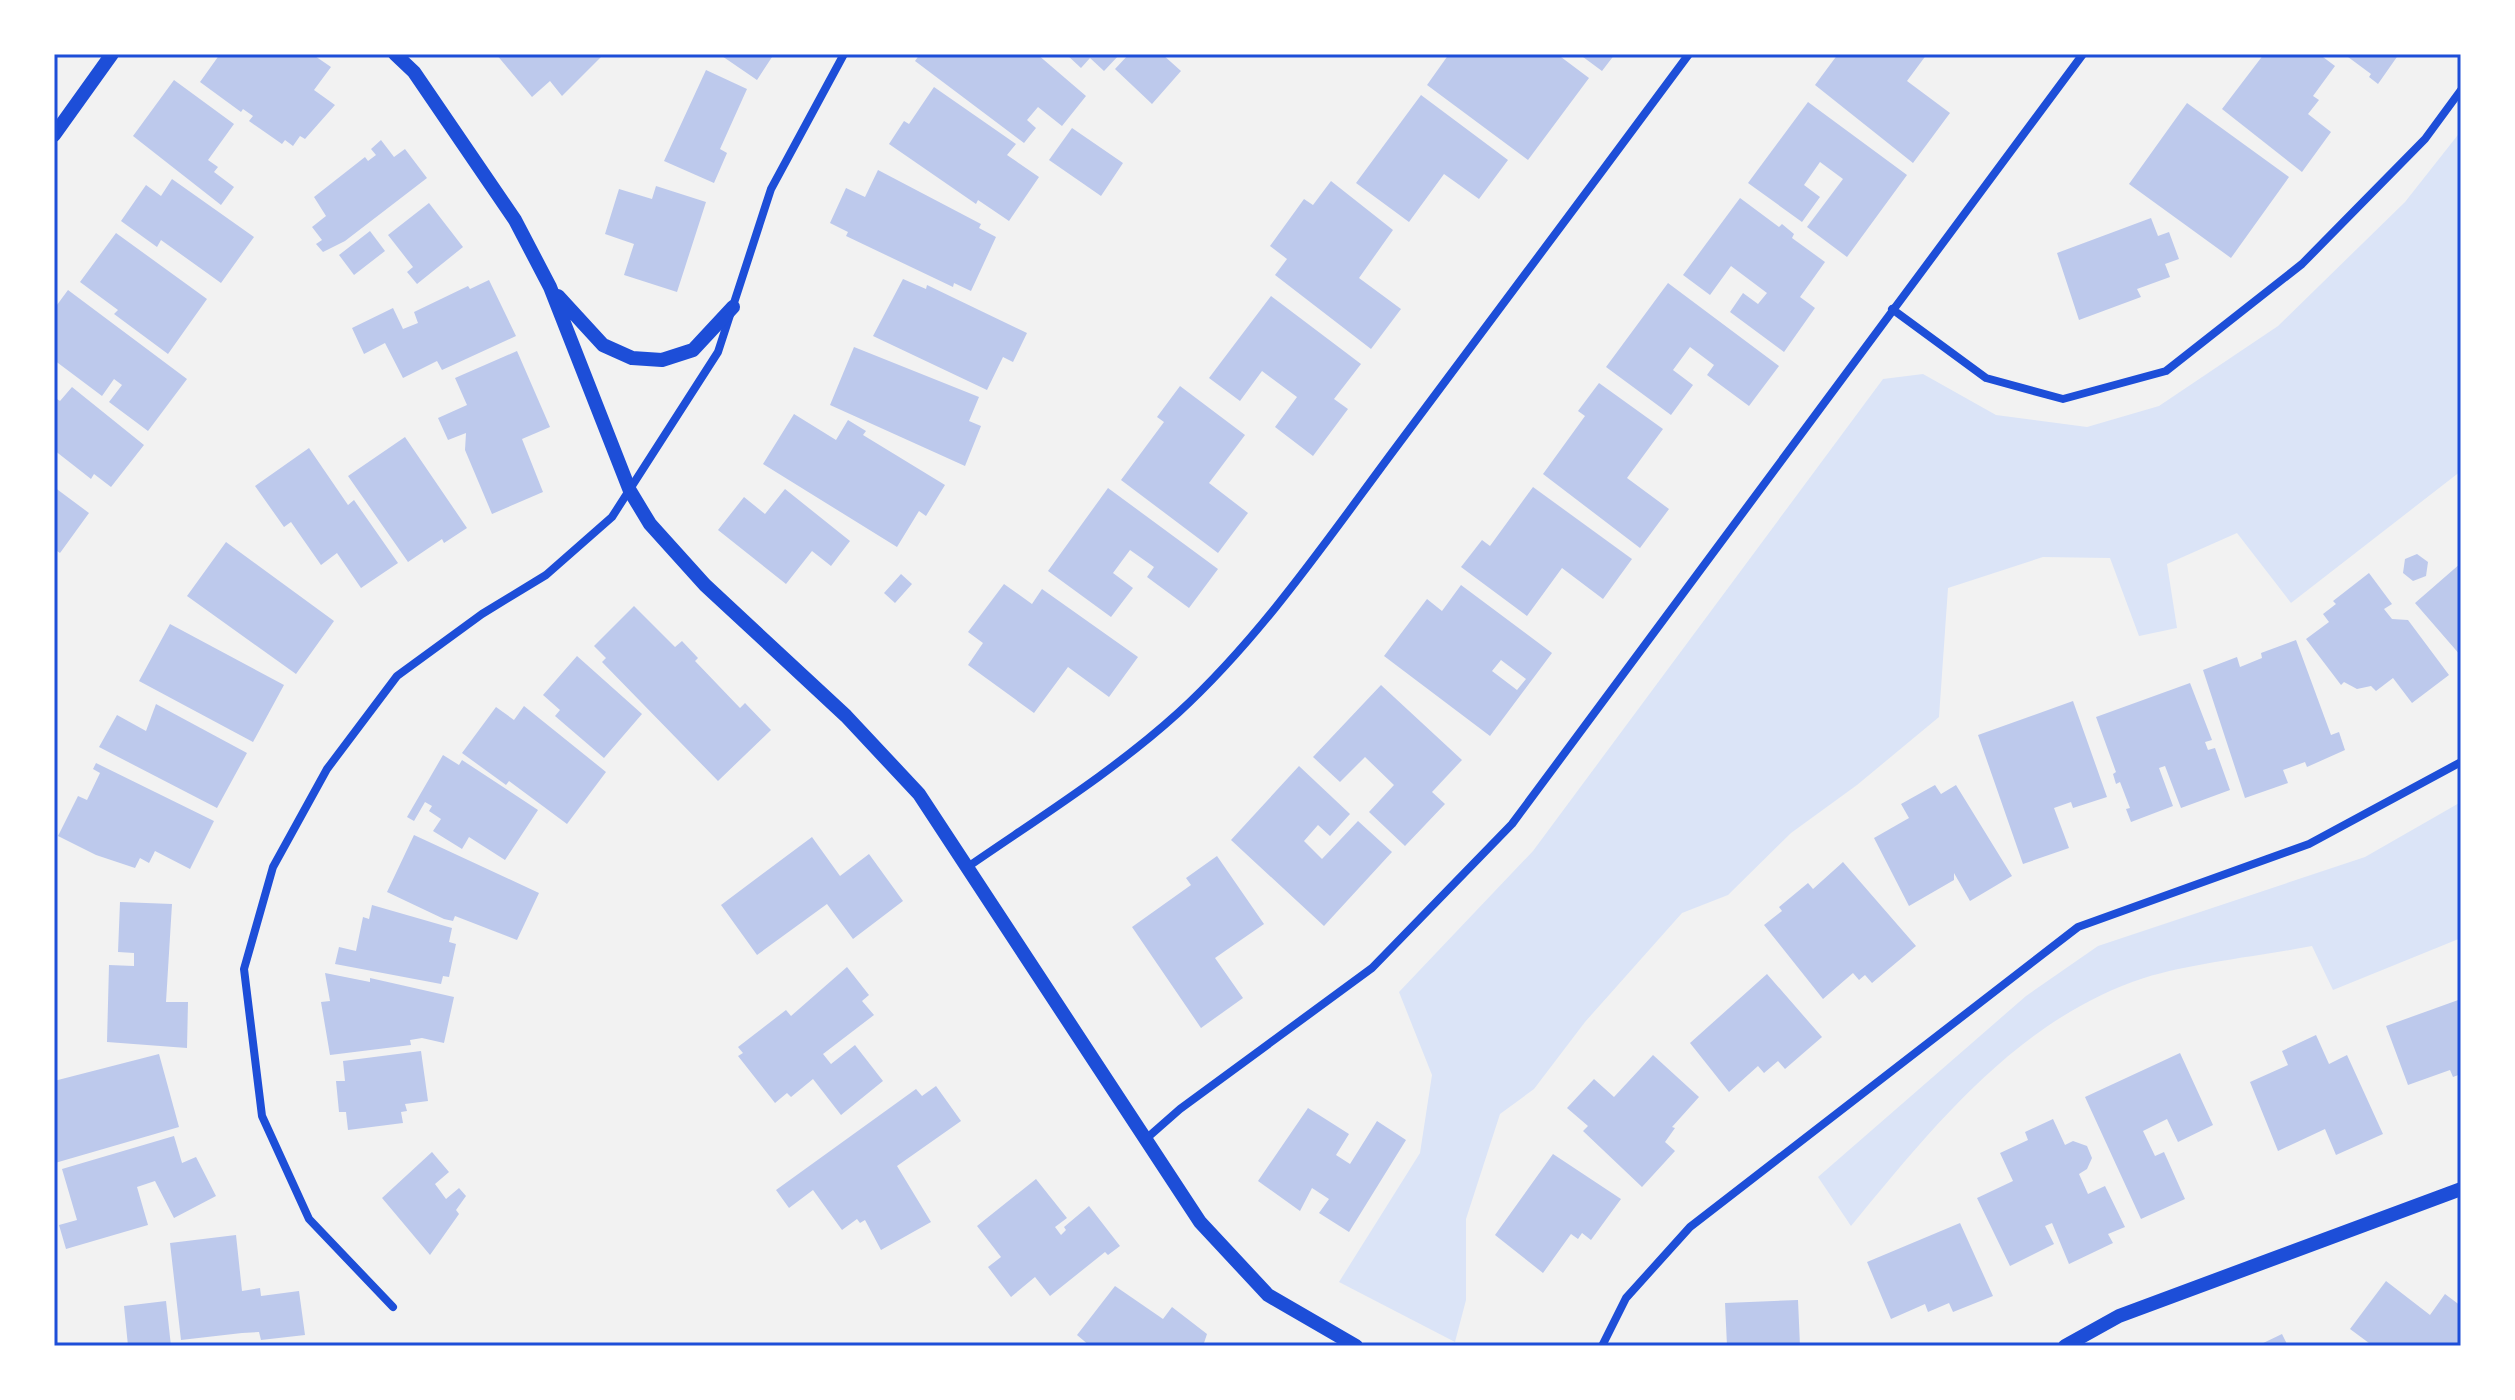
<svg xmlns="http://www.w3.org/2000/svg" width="2515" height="1400" font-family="'Open Sans',sans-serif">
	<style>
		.green { fill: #dbe4f7 }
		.building { fill: #bdc9ec; fill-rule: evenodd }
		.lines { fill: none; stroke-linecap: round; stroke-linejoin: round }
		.minor { stroke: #1d4ed8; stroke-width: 8 }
		.tertiary { stroke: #1d4ed8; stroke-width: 14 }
		.neatline { fill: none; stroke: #1d4ed8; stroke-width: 3 }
	</style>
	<rect width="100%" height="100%" fill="#f2f2f2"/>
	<path class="green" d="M2461,131v340l-170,132 -54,-70 -70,31 10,64 -38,8 -29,-78 -67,-1 -95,31 -9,129 -82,68 -66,48 -63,62 -46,18 -97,109 -51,67 -34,25 -34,105v81l-11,42 -116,-60 81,-129 12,-78 -33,-83 134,-141 350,-472 40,-5 73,41 91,12 72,-21 119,-80 127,-124z
		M2461,802v136l-128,52 -21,-44c-51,10 -120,17 -168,32 -126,41 -212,150 -293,248l-33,-49 208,-181 72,-50 267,-89z"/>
	<path class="building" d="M220,54h92l19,13 -17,23 21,15 -30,34 -5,-3 -7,10 -8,-6 -3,4 -33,-23 4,-5 -10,-7 -2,3 -41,-30z
		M496,54h108l-42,42 -12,-15 -18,16z
		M719,54h55l-17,26z
		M920,54h117l49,42 -24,30 -24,-19 -11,13 9,8 -12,15 -109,-82z
		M1066,54h54l-16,17 -14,-13 -9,10z
		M1129,54h33l19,17 -29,33 -37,-35z
		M1449,54h108l32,24 -61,82 -101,-75z
		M1579,54h36l-13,17z
		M1838,54h89l-20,27 43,32 -37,50 -98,-78z
		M2264,54h55l16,12 -22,30 6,4 -11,14 23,18 -29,40 -80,-63z
		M2344,54h55l-21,30 -9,-7 2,-3z
		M706,70l41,19 -27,60 7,4 -13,30 -50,-22z
		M174,80l60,44 -26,36 10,7 -4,5 20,15 -13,18 -88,-69z
		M934,87l82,57 -9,11 32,22 -30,44 -31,-21 -2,4 -87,-60 15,-23 5,3z
		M1421,95l87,65 -29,39 -35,-25 -35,48 -53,-39z
		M1808,102l99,73 -60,82 -40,-30 36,-48 -23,-17 -16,23 16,12 -18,25 -54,-39z
		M2187,103l102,74 -58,81 -102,-74z
		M1072,128l51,35 -22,33 -52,-36z
		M381,140l13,17 11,-8 22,29 -82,63 -22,11 -7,-8 6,-4 -10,-13 14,-11 -12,-19 51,-40 3,4 8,-6 -5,-6z
		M878,170l103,54 -2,4 17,9 -25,54 -17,-8 -1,4 -107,-51 2,-4 -18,-9 16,-35 19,9z
		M172,179l82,58 -33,46 -60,-43 -4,7 -36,-26 25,-36 15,11z
		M1331,181l62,49 -34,48 42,31 -30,40 -96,-74 12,-16 -17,-13 34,-47 9,6z
		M656,186l50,16 -29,90 -53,-17 10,-31 -29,-10 14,-45 33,10z
		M1740,198l39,29 3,-3 12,10 -2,4 33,24 -25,35 15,11 -31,44 -54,-40 13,-19 15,11 9,-11 -36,-27 -21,29 -27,-20z
		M429,203l34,44 -46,37 -10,-12 6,-5 -25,-32z
		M2151,218l7,18 11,-4 10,27 -14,5 5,13 -33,12 4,8 -62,23 -22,-67z
		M370,231l15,20 -31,24 -15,-20z
		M116,233l91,66 -39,55 -54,-40 4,-4 -38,-28z
		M903,279l23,10 1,-4 100,48 -14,29 -10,-5 -16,33 -114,-54z
		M489,280l27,56 -74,34 -5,-9 -34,17 -18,-35 -21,11 -12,-26 41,-20 10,21 15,-6 -4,-11 54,-26 2,3z
		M1668,283l111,83 -30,40 -42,-31 7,-10 -24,-18 -17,23 20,15 -22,30 -65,-48z
		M68,290l119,89 -39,52 -39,-29 13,-17 -8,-6 -12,17 -48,-36v-51z
		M1271,296l90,68 -27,35 14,10 -35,47 -38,-29 22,-30 -35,-26 -22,30 -31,-23z
		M854,347l125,50 -10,24 12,5 -16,40 -135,-61z
		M517,351l33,76 -28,12 21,53 -51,22 -27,-64 1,-17 -18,7 -10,-22 29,-13 -12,-27z
		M1599,383l64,46 -36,49 42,31 -29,39 -97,-74 42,-58 -7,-5z
		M1180,386l65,49 -36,48 39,30 -30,40 -97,-73 43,-58 -7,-5z
		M72,387l72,58 -33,42 -17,-13 -3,5 -37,-29v-53l6,4z
		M794,414l42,26 12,-20 18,11 -3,4 82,50 -19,31 -7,-5 -22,36 -134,-83z
		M405,437l62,91 -23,15 -2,-4 -34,23 -60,-86z
		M309,448l39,57 6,-5 44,63 -37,25 -24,-35 -16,12 -30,-43 -7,5 -29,-41z
		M54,487l35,26 -29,40 -6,-4z
		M1533,487l99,72 -29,40 -41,-31 -35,48 -66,-49 21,-27 8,6z
		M1108,488l110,81 -29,39 -42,-31 7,-10 -24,-17 -17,23 20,15 -22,29 -63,-46z
		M785,489l65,52 -19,25 -19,-15 -26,33 -68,-54 26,-33 21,17z
		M226,542l108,79 -38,53 -109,-78z
		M2417,554l11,8 -2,14 -13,5 -10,-8 2,-14z
		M2461,563v93l-46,-53z
		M2369,573l23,31 -8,5 8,10 16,1 41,55 -37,28 -19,-25 -17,13 -5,-5 -14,3 -13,-7 -3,3 -35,-46 23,-17 -6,-8 13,-10 -3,-3z
		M901,574l11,10 -17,19 -11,-10z
		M1004,584l28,20 10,-15 96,68 -29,40 -41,-30 -34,46 -66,-48 15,-22 -15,-11z
		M1461,585l91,68 -62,83 -106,-80 43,-57 15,12zM1501,660l25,19 -9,11 -25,-19z
		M634,606l41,41 7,-6 16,17 -3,3 45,47 5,-5 26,27 -53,51 -116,-119 4,-4 -12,-12z
		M170,624l114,61 -31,57 -114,-61z
		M2296,640l35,95 8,-3 6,18 -38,17 -2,-5 -22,8 5,13 -43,15 -42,-128 34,-13 3,10 22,-9 -1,-5z
		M577,656l65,58 -38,44 -49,-42 5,-6 -17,-15z
		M2190,683l22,57 -7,2 3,8 7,-2 15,42 -49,18 -16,-42 -6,2 14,38 -42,16 -5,-13 4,-1 -10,-26 -4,2 -3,-10 3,-2 -20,-55z
		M1381,685l81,75 -30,32 13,12 -40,42 -36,-34 25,-27 -29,-28 -25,25 -27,-25z
		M2073,701l34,96 -34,11 -2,-6 -17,6 15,40 -46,16 -45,-129z
		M156,704l91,49 -30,55 -118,-61 18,-32 29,16z
		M524,706l82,66 -39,52 -58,-43 -3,4 -44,-32 34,-46 18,13z
		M443,755l16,10 3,-5 76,50 -33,50 -36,-23 -7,12 -29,-18 8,-12 -12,-8 3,-5 -7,-4 -11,19 -7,-4z
		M96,763l118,58 -24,48 -35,-18 -6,12 -9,-5 -5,10 -39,-13 -38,-19 20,-40 9,4 13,-27 -7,-4z
		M1299,766l51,48 -20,22 -12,-11 -14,16 18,18 36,-38 34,31 -68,74 -93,-86z
		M1935,785l6,9 15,-9 56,91 -42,25 -16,-28v7l-45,26 -35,-68 35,-20 -8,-14z
		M414,835l125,58 -22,47 -62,-24 -2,5 -9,-2 -57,-27z
		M812,837l28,39 29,-22 34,47 -50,38 -26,-35 -70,51 -36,-50z
		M1217,856l47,68 -49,34 28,40 -42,30 -69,-101 59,-42 -5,-7z
		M1843,862l73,84 -44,37 -7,-8 -6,5 -6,-7 -30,26 -59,-74 18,-14 -3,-4 29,-24 5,6z
		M120,902l52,2 -6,98h22l-1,46 -80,-6 2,-77 25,1v-13l-16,-1z
		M372,905l80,23 -3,14 7,2 -7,33 -6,-1 -2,8 -106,-20 4,-17 17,4 7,-34 6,2z
		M847,967l22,28 -7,6 12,14 -51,39 8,10 24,-19 28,36 -42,34 -28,-36 -22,18 -4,-4 -12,10 -37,-47 5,-3 -5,-6 48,-37 5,6z
		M325,973l45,9v-4l84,19 -10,46 -22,-5 -12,2 1,5 -81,10 -9,-53 9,-1z
		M1767,974l55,63 -37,32 -7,-8 -14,12 -6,-7 -29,26 -39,-49z
		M2461,999v75l-8,3 -3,-7 -42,15 -22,-59z
		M2316,1035l13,29 18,-9 36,79 -47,21 -11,-26 -47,22 -28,-69 38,-17 -6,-14z
		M421,1051l7,50 -23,3 2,7 -6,1 2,11 -55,7 -2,-18h-7l-3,-31h9l-2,-20z
		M2180,1053l33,72 -35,17 -11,-23 -24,12 12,25 9,-4 21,47 -44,20 -56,-122z
		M159,1054l20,73 -124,36 -1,-82z
		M1653,1055l46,42 -27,30 3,1 -10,14 10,9 -33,36 -59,-56 5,-5 -21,-18 27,-29 20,18z
		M936,1086l25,35 -64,45 34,56 -50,28 -16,-30 -5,3 -3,-4 -15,11 -29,-40 -24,18 -13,-18 140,-101 6,7z
		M1308,1108l41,26 -13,21 14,9 27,-43 29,19 -57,92 -30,-19 10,-14 -17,-11 -12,23 -42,-30z
		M2053,1119l12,26 8,-4 14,5 5,12 -5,11 -8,5 9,20 17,-8 20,41 -17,7 5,9 -44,21 -17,-41 -7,3 9,18 -44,22 -33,-68 36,-17 -13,-28 28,-13 -3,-8z
		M174,1136l8,27 14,-6 20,39 -42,22 -19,-37 -18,6 11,38 -82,24 -7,-24 18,-5 -15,-51z
		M432,1152l17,20 -14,12 11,15 13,-11 7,8 -10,14 3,4 -29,41 -48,-57z
		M1553,1154l68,45 -30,41 -9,-7 -4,6 -7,-5 -28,39 -48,-38z
		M1036,1179l31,39 -12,9 6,8 5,-5 -2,-3 25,-21 31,40 -12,9 -3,-3 -55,44 -15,-19 -24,20 -23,-30 13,-10 -24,-31z
		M1960,1223l33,73 -40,16 -4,-9 -21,9 -3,-8 -34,15 -24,-57z
		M236,1235l6,56 18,-3 1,8 38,-5 6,44 -44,5 -2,-8 -17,1 -61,7 -11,-97z
		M2386,1281l44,34 15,-21 16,12v40h-88l-23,-17z
		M1115,1286l48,33 9,-12 35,27 -4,12h-113l-13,-11z
		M1798,1300l2,46h-73l-2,-43z
		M166,1301l5,45h-43l-4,-40z
		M2282,1334l6,12h-31z"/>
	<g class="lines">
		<path class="minor" d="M1892,309l94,69 77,21 103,-28 136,-107 123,-125 36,-49
			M969,866c71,-49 145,-95 209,-153 84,-77 151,-176 219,-267 97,-130 195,-261 292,-392
			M1147,1138l33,-29 192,-141 140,-144 571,-770
			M393,1307l-84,-88 -47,-103 -18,-147 29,-102 54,-98 70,-93 85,-62 64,-39 66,-58 106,-165 53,-163 73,-135
			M1602,1346l24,-48 64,-71 388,-300 231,-83 152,-82"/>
		<path class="tertiary" d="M395,54l19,18 101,148 35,67 80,204 20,33 55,61 141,131 73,78 281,428 68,73 88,51
			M54,135l58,-81
			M558,296l45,49 29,13 30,2 31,-10 40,-43
			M2065,1346l54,-30 342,-127"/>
	</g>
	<rect width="2515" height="1400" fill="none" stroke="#ffffff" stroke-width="112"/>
	<rect x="56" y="56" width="2403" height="1288" class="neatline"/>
</svg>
